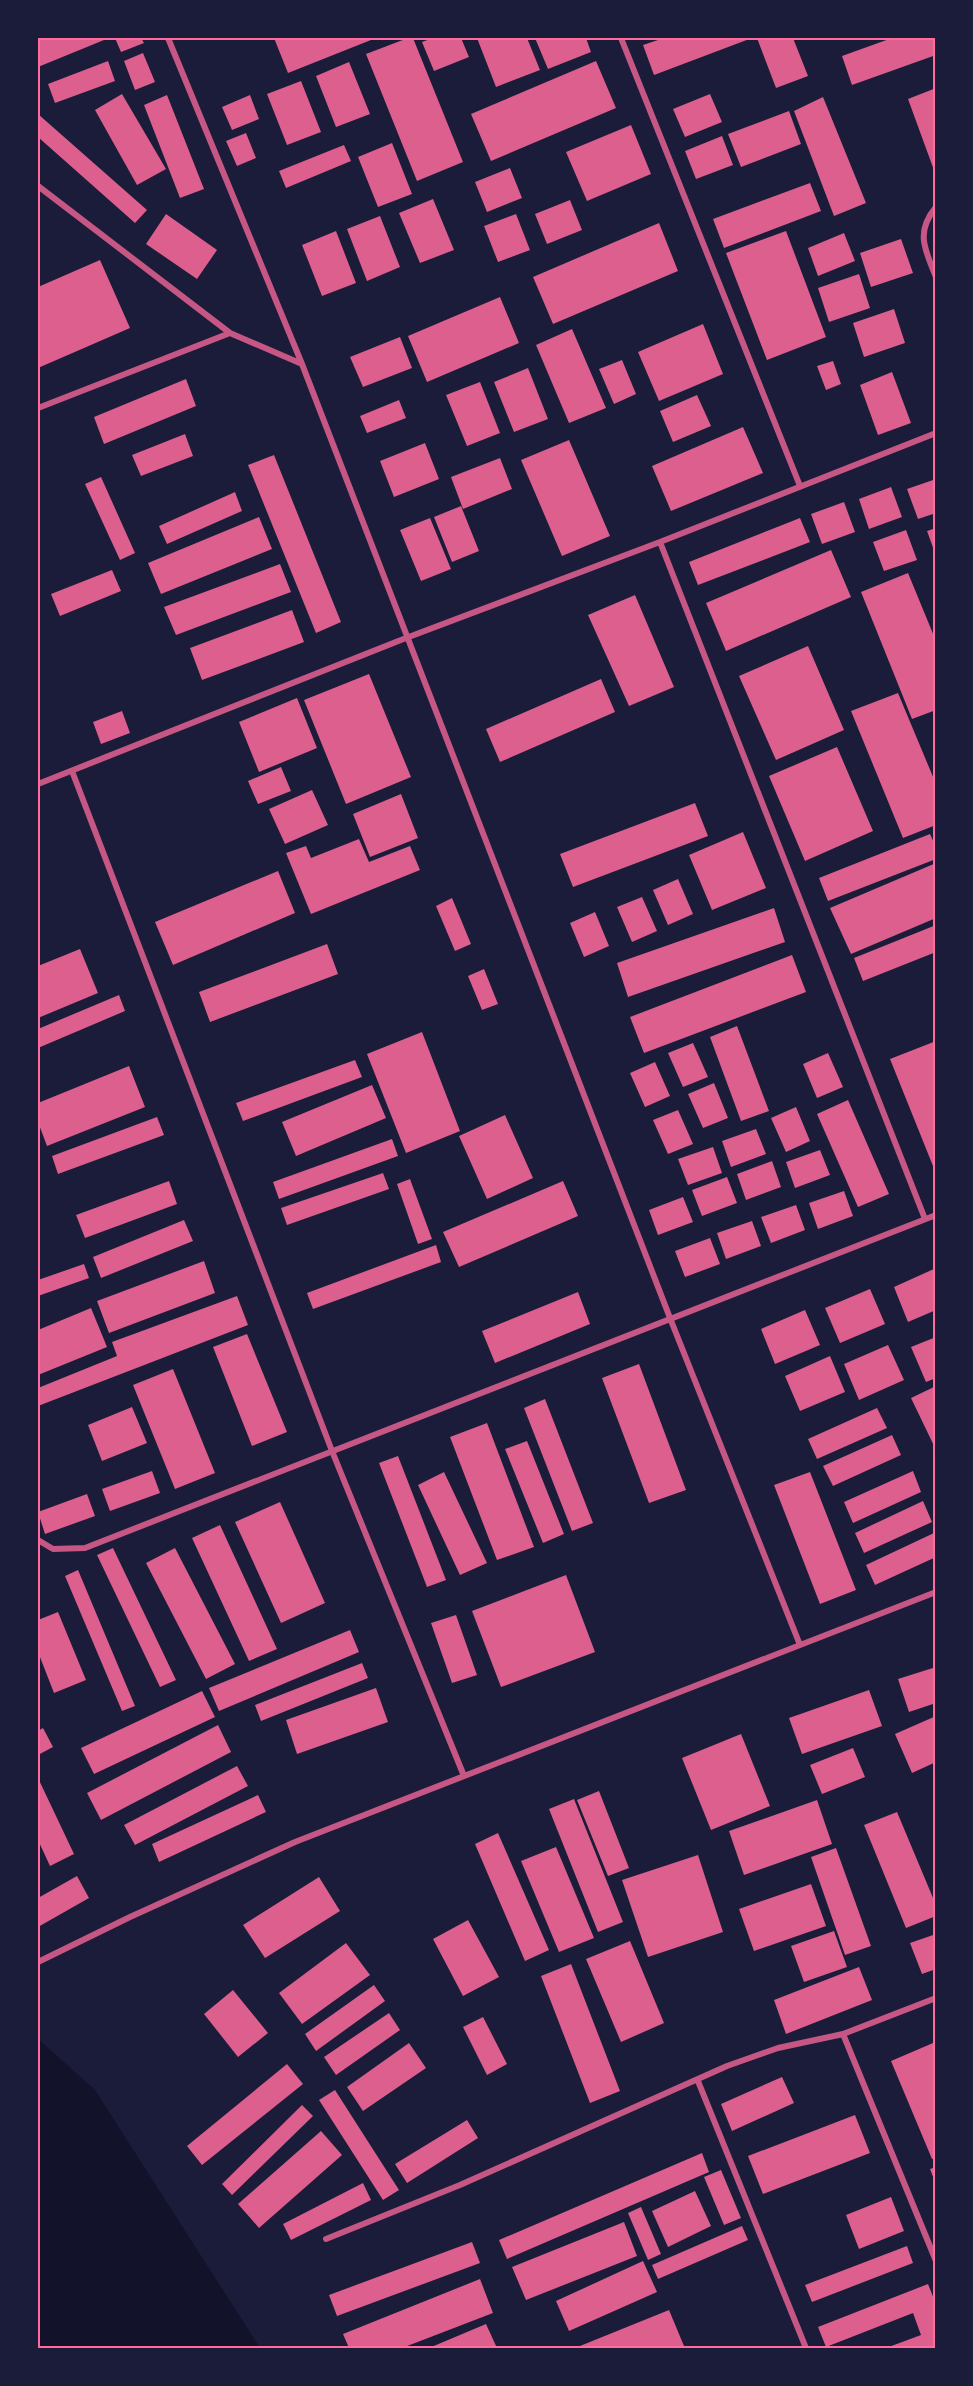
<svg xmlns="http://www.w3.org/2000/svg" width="973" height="2386" font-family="'Sofia Sans Condensed',sans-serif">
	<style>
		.water { fill: #12122b }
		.building { fill: #dd5f8e }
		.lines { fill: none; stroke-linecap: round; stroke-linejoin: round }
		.minor { stroke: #c65784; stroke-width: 6 }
		.neatline { fill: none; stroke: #ff6b9d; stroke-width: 2 }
	</style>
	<rect width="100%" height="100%" fill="#1b1b3a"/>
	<path class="water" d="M38,2039l57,51 165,258h-222z"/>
	<path class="building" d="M38,38h65l1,2 -66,27z
		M115,38h26l3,5 -23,9z
		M274,38h102l-88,35z
		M408,38h5l50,124 -46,19 -51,-127z
		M433,38h28l8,19 -35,14 -12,-29z
		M477,38h50l13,32 -44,17z
		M535,38h51l5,14 -43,17z
		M664,38h88l-98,37 -11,-30z
		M757,38h36l15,38 -32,12z
		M892,38h44v17l-84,30 -10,-29z
		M143,53l12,29 -20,8 -11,-29z
		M108,61l7,20 -60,22 -7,-19z
		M596,61l20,47 -125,53 -20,-47z
		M349,62l21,52 -34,13 -20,-51z
		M301,81l20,51 -34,13 -20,-51z
		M936,88v85h-1l-27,-74z
		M122,94l44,75 -29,16 -42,-75z
		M710,94l12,28 -37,15 -12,-28z
		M167,95l37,94 -24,9 -36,-93z
		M250,95l9,24 -27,11 -10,-23z
		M823,97l43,106 -32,13 -40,-105z
		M789,111l12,33 -60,23 -13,-33z
		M38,114l109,96 -12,13 -97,-86z
		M631,125l20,49 -64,27 -21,-49z
		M246,133l10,25 -19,8 -11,-25z
		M722,136l11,29 -37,14 -11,-28z
		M392,143l20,51 -34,13 -20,-50z
		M344,145l7,16 -65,27 -7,-17z
		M510,168l12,30 -35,14 -12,-30z
		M810,183l11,28 -97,37 -11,-29z
		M433,199l21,51 -34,13 -21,-50z
		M570,200l12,30 -35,14 -12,-30z
		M166,214l51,36 -20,29 -51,-35z
		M516,214l14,36 -32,12 -14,-36z
		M380,216l20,51 -33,14 -20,-52z
		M659,223l19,48 -125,53 -20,-47z
		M336,231l20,52 -34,13 -20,-51z
		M786,231l40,106 -59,23 -41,-107z
		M844,233l11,28 -37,15 -10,-28z
		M901,239l12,34 -42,14 -11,-34z
		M100,260l30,68 -92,40v-81z
		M859,274l11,34 -41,14 -11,-34z
		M500,297l19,46 -92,39 -19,-46z
		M894,309l11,34 -41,14 -11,-34z
		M703,324l20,50 -64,27 -21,-49z
		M572,329l34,79 -37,15 -33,-78z
		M400,337l12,31 -49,19 -13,-30z
		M622,360l14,34 -22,10 -15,-35z
		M833,361l8,23 -15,6 -9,-24z
		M528,368l20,51 -34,13 -20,-50z
		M892,372l19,51 -33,12 -18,-50z
		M186,379l10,27 -92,38 -10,-27z
		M480,382l20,51 -33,13 -21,-51z
		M697,395l14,31 -38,16 -13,-31z
		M399,400l7,18 -39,15 -7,-17z
		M743,427l20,46 -92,38 -19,-45z
		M185,434l8,22 -52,20 -9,-21z
		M569,440l41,96 -48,20 -41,-96z
		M425,443l14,36 -45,18 -14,-36z
		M274,455l67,167 -25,11 -68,-168z
		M500,458l12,31 -49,20 -12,-32z
		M101,477l34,76 -15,7 -35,-76z
		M936,479v34l-18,6 -11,-30z
		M891,487l11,30 -33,12 -10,-30z
		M235,492l7,19 -75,33 -8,-18z
		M844,502l11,30 -33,12 -11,-30z
		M461,506l18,45 -27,11 -18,-45z
		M259,517l13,32 -111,45 -13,-31z
		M430,518l21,51 -30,12 -21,-51z
		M800,518l10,24 -112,43 -9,-23z
		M936,528v25h-1l-8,-22z
		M906,530l11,30 -33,11 -11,-29z
		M831,550l20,47 -125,54 -20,-48z
		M280,564l11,28 -115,43 -12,-28z
		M112,570l9,21 -61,25 -9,-22z
		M908,573l28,68v69l-24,9 -51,-127z
		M635,595l39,92 -45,19 -41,-91z
		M292,610l12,32 -102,38 -12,-32z
		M808,646l36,84 -68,30 -37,-84z
		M369,674l42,103 -65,27 -42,-104z
		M601,679l14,33 -115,50 -14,-33z
		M898,693l38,91v41l-33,13 -52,-127z
		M297,698l20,50 -58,24 -20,-50z
		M122,711l8,22 -29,11 -8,-22z
		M837,747l36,84 -68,30 -36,-85z
		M281,767l10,24 -33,13 -10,-23z
		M312,790l16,35 -43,19 -16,-35z
		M401,794l17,44 -48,19 -17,-43z
		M695,803l13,33 -135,51 -13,-33z
		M743,832l23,56 -54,22 -23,-55z
		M930,834l6,13v12l-108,42 -9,-23z
		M359,839l10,23 41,-16 10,24 -109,44 -25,-61 20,-7 5,12z
		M936,863v55l-85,36 -21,-46z
		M278,871l17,42 -122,52 -18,-43z
		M678,879l15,35 -25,11 -15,-35z
		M642,897l15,34 -25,11 -15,-35z
		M452,898l19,46 -16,7 -19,-45z
		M774,908l11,34 -157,55 -11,-34z
		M595,912l14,34 -25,11 -14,-34z
		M936,925v27l-73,29 -9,-23z
		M327,944l11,30 -128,48 -11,-30z
		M80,949l18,44 -60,25v-52z
		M792,955l14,37 -162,61 -14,-36z
		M484,969l14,35 -16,6 -14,-34z
		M119,995l6,16 -87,37v-19z
		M737,1026l32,85 -28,10 -31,-84z
		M422,1032l38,99 -54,22 -39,-99z
		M936,1041v130h-1l-45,-112z
		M693,1043l15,34 -25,10 -15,-34z
		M828,1053l15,34 -26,11 -14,-34z
		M355,1060l7,17 -119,44 -7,-18z
		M655,1062l15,34 -25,11 -15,-34z
		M129,1066l16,41 -98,39 -9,-24v-19z
		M714,1083l14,35 -25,10 -15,-34z
		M372,1085l14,33 -90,38 -14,-34z
		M848,1100l41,94 -31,13 -41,-93z
		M796,1107l14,34 -24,11 -15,-34z
		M678,1110l15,34 -25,10 -15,-34z
		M505,1115l28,63 -46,21 -28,-63z
		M157,1117l7,18 -106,39 -6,-18z
		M756,1129l10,25 -35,13 -9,-26z
		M392,1139l6,17 -119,43 -6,-17z
		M713,1147l9,26 -34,12 -10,-26z
		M820,1150l10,25 -35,13 -9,-26z
		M772,1161l9,26 -35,13 -9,-26z
		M383,1173l6,16 -102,36 -6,-17z
		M727,1177l10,26 -35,13 -10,-26z
		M410,1179l22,60 -14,5 -21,-60z
		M169,1181l8,23 -92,34 -9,-23z
		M563,1181l15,35 -119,51 -16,-35z
		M844,1191l9,25 -35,13 -9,-26z
		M683,1197l10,25 -35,13 -9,-25z
		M796,1205l9,25 -34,13 -10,-26z
		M184,1220l9,21 -92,37 -8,-21z
		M752,1221l9,25 -35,13 -9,-26z
		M710,1238l10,26 -35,13 -10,-26z
		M436,1245l5,17 -128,47 -6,-16z
		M204,1261l11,32 -106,40 -12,-32z
		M84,1264l5,14 -51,18v-16z
		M936,1268v42l-28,12 -14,-35z
		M870,1289l15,35 -45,19 -15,-35z
		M578,1292l12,32 -95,39 -13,-32z
		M237,1296l11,29 -210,81v-18l79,-32 -5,-14z
		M91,1308l16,39 -69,28v-45z
		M805,1310l15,35 -45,19 -14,-35z
		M247,1334l40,98 -35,14 -39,-99z
		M936,1337v41l-10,4 -15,-35z
		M888,1345l16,35 -45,20 -15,-36z
		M830,1356l15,36 -45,19 -15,-35z
		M639,1364l47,126 -37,13 -47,-125z
		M173,1369l42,104 -40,16 -42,-104z
		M936,1386v64l-25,-52z
		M545,1399l48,124 -21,8 -48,-123z
		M132,1407l15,36 -45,18 -14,-36z
		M877,1408l10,20 -70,31 -9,-20z
		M487,1423l47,124 -37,13 -47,-123z
		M892,1435l9,20 -68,31 -10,-20z
		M527,1441l37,93 -21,9 -38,-94z
		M398,1456l48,124 -19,7 -48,-124z
		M152,1471l8,22 -50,18 -8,-22z
		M913,1471l8,21 -68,31 -9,-21z
		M444,1472l43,91 -27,12 -42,-90z
		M810,1472l46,118 -36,14 -46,-119z
		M87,1494l8,22 -50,18 -7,-22z
		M923,1501l9,21 -68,31 -9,-20z
		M280,1502l45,101 -44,20 -46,-101z
		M220,1525l57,124 -28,12 -57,-123z
		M934,1533l2,24 -61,28 -9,-20z
		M113,1548l63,132 -16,7 -63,-132z
		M175,1548l60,116 -29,15 -60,-116z
		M78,1570l57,136 -13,5 -57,-135z
		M566,1575l29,77 -94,35 -29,-76z
		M58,1612l28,68 -32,13 -16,-41v-32z
		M456,1615l21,60 -25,8 -21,-60z
		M350,1630l9,22 -140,59 -10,-23z
		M362,1663l6,15 -107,43 -6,-16z
		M936,1667v36l-27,9 -11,-33z
		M376,1688l12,34 -91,32 -11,-34z
		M869,1690l13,36 -80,28 -13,-36z
		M202,1691l13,26 -121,57 -13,-26z
		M936,1716v46l-24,11 -17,-39z
		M218,1725l13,27 -130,68 -14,-27z
		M43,1728l10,19 -15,8v-24z
		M741,1734l29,72 -59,24 -29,-72z
		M853,1748l12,29 -43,17 -12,-29z
		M237,1766l11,20 -113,59 -11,-20z
		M38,1778l36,76 -24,12 -12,-26z
		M599,1791l30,77 -21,8 -31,-76z
		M258,1795l8,17 -107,50 -7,-18z
		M574,1799l49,123 -25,10 -49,-123z
		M817,1800l15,44 -88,31 -15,-44z
		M897,1812l39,93v11l-30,12 -42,-103z
		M498,1833l51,117 -24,11 -50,-117z
		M556,1847l38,91 -35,14 -38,-91z
		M836,1848l35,98 -26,9 -34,-98z
		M698,1855l25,77 -75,25 -26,-77z
		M77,1876l12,22 -51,29v-29z
		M319,1877l21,34 -75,47 -22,-33z
		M811,1884l15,42 -72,25 -15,-42z
		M468,1920l31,57 -36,19 -30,-57z
		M834,1931l13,36 -43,15 -13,-36z
		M936,1934v35l-14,5 -12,-31z
		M630,1941l34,82 -43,19 -35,-83z
		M346,1943l24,32 -68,49 -23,-31z
		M571,1964l49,127 -30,12 -49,-127z
		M859,1967l13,33 -86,34 -12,-34z
		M374,1985l11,16 -69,50 -11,-17z
		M233,1990l35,43 -30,24 -34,-43z
		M389,2013l11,17 -64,45 -12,-18z
		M483,2017l24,47 -20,11 -24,-48z
		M409,2043l17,25 -63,43 -16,-24z
		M933,2043l3,7v108l-4,1 -41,-98z
		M287,2064l16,20 -101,81 -15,-19z
		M782,2077l12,26 -62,28 -11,-27z
		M335,2090l64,100 -16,10 -64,-100z
		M302,2105l11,11 -81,79 -10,-11z
		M855,2115l15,38 -107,41 -15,-38z
		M467,2120l11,18 -71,45 -12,-19z
		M321,2131l21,24 -83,73 -21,-24z
		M702,2153l7,19 -202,87 -8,-19z
		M936,2167v15h-1l-5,-13z
		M721,2170l20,48 -17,7 -20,-48z
		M363,2183l8,17 -80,40 -8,-16z
		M695,2191l16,35 -43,21 -16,-36z
		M891,2197l13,34 -45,18 -13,-34z
		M641,2207l20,47 -13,6 -20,-47z
		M624,2222l13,34 -111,44 -14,-33z
		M742,2226l6,14 -90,39 -6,-14z
		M472,2242l8,21 -143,53 -8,-21z
		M907,2246l6,17 -101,39 -7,-17z
		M643,2261l14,31 -88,39 -13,-30z
		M480,2279l13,34 -91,35h-53l-6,-14z
		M928,2284l8,20v44h-50l35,-13 -8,-22 -87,34 -8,-20z
		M669,2310l15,36 -5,2h-104z
		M486,2324l11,24h-68z"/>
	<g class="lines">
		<path class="minor" d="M168,38l134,326 368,954 130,327
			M621,38l179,448
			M38,186l192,147 72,31
			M936,207c-21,25 -11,43 0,70
			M38,408l192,-75
			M660,542l265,677
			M72,771l260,680 132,325
			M38,784l368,-146 254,-96 276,-109
			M38,1540l15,9 32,-1 851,-333
			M38,1962l92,-45 165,-75 641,-250
			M843,2034l93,227
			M698,2081l108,267
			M326,2239l134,-54 267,-119 51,-18 65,-14 93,-36"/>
	</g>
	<rect width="973" height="2386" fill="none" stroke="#1b1b3a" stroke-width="78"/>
	<rect x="39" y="39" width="895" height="2308" class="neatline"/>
</svg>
